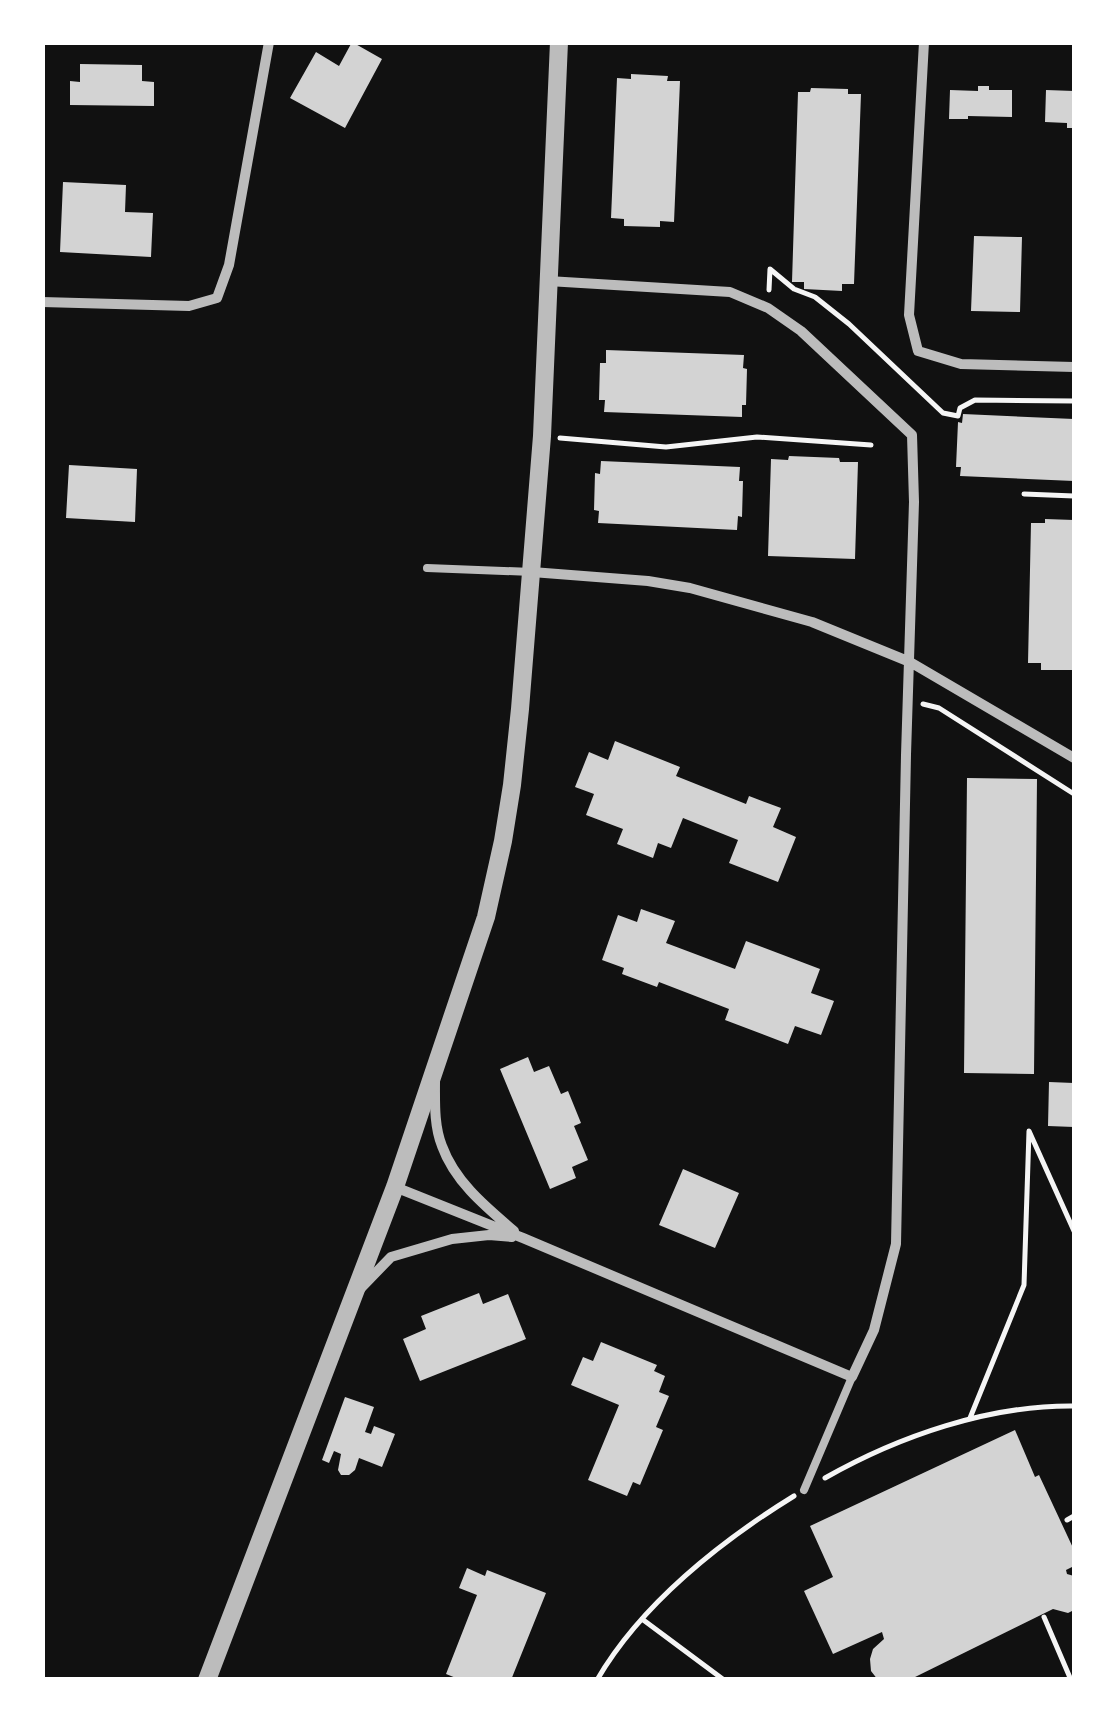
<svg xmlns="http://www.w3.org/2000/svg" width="1117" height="1722" font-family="Overpass,sans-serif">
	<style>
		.building { fill: #d3d3d3 }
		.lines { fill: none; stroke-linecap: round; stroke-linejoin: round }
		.path { stroke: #f5f5f5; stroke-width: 5 }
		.service { stroke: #bcbcbc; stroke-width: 8 }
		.minor { stroke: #bcbcbc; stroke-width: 10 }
		.tertiary { stroke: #bcbcbc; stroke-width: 18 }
	</style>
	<rect width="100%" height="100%" fill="#111"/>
	<path class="building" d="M352,42l30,17 -37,69 -55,-30 26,-46 23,14z
		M80,64l62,1v16l12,1v24l-84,-1v-24l10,1z
		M631,74l37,2 -1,5h13l-6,141 -14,-1v6l-36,-1v-7l-13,-1 6,-140 14,1z
		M978,86h11v4h23v27l-44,-1v3h-19l1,-29 28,1z
		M811,88l37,1v5h13l-7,190h-12v7l-38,-2v-7h-12l6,-190h12z
		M1046,90l28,1v37h-7v-5l-22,-1z
		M63,182l63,3 -1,27 28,1 -2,44 -91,-5z
		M974,236l48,1 -2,75 -49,-1z
		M606,350l138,5 -1,13 4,1 -1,36h-4v12l-138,-5 1,-12h-6l1,-37h6z
		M963,414l111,5v62l-114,-5 1,-9h-5l2,-45 4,1z
		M789,456l50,2 1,4h18l-3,97 -87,-3 3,-97 17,1z
		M601,461l139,6 -1,14h4l-1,36 -4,-1 -1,14 -139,-7 1,-12 -5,-1 1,-37 5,1z
		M69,465l68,4 -2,53 -69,-4z
		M1045,519l29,1v150h-33v-7h-13l3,-140h14z
		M615,741l65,26 -4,9 70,28 3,-8 32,12 -8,19 23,10 -18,45 -49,-19 9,-23 -55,-22 -12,30 -13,-5 -5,15 -36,-14 6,-15 -37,-14 8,-21 -19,-7 14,-35 19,8z
		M967,778l70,1 -3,295 -70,-1z
		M641,909l34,12 -9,22 69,26 11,-28 74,28 -9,24 23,8 -13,34 -26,-9 -7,18 -63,-24 4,-11 -70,-27 -2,5 -35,-13 2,-6 -22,-8 16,-45 19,7z
		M528,1057l6,15 15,-6 12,28 7,-3 13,32 -7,3 14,34 -16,7 4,11 -26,11 -50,-120z
		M1049,1082l25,1v44l-26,-1z
		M683,1169l56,24 -24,55 -56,-23z
		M479,1293l4,11 25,-10 18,45 -106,42 -17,-42 23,-10 -5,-13z
		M601,1342l56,23 -3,6 11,5 -6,16 10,4 -13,31 7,3 -23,55 -7,-3 -6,14 -39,-16 31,-75 -48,-20 12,-28 10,4z
		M345,1397l29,10 -9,25 6,2 3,-8 21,8 -13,33 -23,-9 -4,12 -6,5h-8l-3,-5 3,-16 -7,-3 -5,12 -7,-3z
		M1015,1430l20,47 4,-2 35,75v16l-8,4 1,4 7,2v34l-6,3 -15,-4 -144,71h-31l-7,-9 -1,-12 3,-10 11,-10 -2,-7 -49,22 -29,-63 29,-14 -23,-51z
		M467,1568l18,8 2,-6 59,23 -35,87h-50l-15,-6 31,-79 -18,-7z"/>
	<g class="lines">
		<path class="path" d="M769,290l1,-21 24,20 21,8 34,27 94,89 15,3 2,-8 15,-8 99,1
			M560,438l106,9 91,-10 114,8
			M1024,494l50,2
			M923,704l16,4 135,86
			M970,1418l54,-133 5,-154 45,100
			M825,1478c74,-42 164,-73 249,-72
			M1067,1520l7,-4
			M1044,1617l27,63
			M642,1619l82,61
			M597,1680c44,-76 124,-139 197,-184"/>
		<path class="service" d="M427,568l105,4
			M804,1490l48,-113"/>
		<path class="minor" d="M924,42l-15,273 9,36 43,13 113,3
			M42,302l147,4 28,-8 12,-33 40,-223
			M532,572l116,9 42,7 122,34 98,40 164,96
			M435,1082c0,21 -1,44 7,64 13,36 44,61 72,85
			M395,1187l128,51 329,139 22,-47 22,-86 10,-489 8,-253 -2,-67 -111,-104 -33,-23 -38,-16 -182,-11
			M360,1289l31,-32 61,-18 37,-4 23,2"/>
		<path class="tertiary" d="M207,1680l188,-493 91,-270 17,-76 9,-56 8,-76 22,-273 17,-394"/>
	</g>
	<rect width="1117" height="1722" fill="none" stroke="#ffffff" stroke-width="90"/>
</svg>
